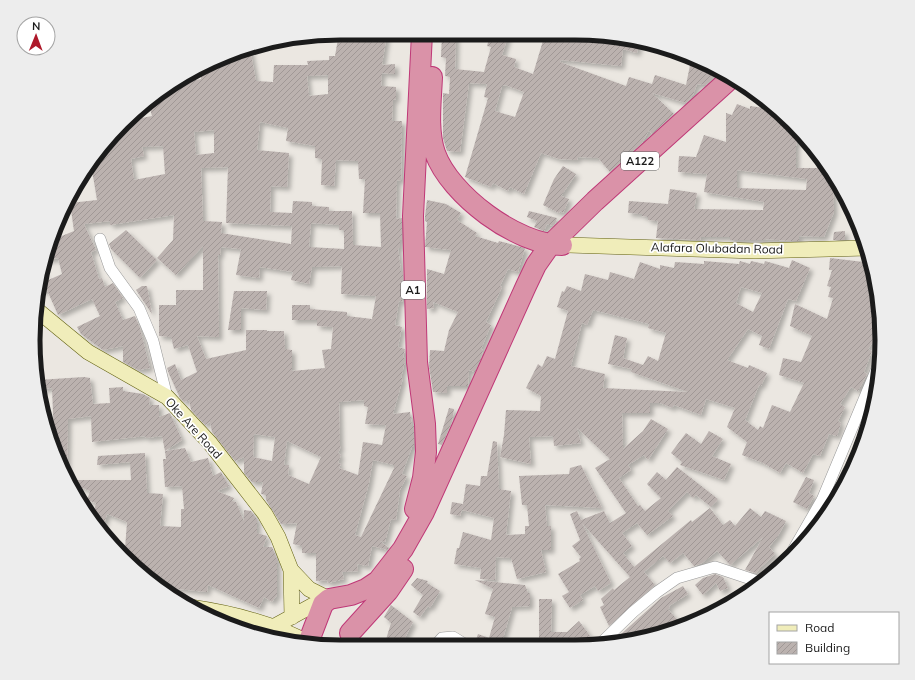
<svg xmlns="http://www.w3.org/2000/svg" width="915" height="680" font-family="Mulish,sans-serif">
	<style>
		.building { fill: url(#building-hatch); fill-rule: evenodd; filter: url(#shadow) }
		.lines { fill: none; stroke-linecap: round; stroke-linejoin: round }
		.street-casing { stroke: #989898; stroke-width: 12 }
		.secondary-casing { stroke: #626111; stroke-width: 16 }
		.highway-casing { stroke: #bf3877; stroke-width: 22 }
		.street { stroke: #fff; stroke-width: 11 }
		.secondary { stroke: #f0edba; stroke-width: 15 }
		.highway { stroke: #da92a8; stroke-width: 20 }
		.labels { text-anchor: middle; dominant-baseline: central; stroke-width: 3.5; stroke-linejoin: round; paint-order: stroke }
		.shield { fill: #fff; stroke: #5f5f5f; stroke-width: 1 }
		.shield-label { font-size: 11px; font-weight: bold; fill: #1b1b1b }
		.street-label { font-size: 12px; fill: #1b1b1b; stroke: #fff }
		.rim { fill: none; stroke: #1b1b1b; stroke-width: 5 }
	</style>
	<defs>
		<pattern id="building-hatch" width="6" height="6" patternUnits="userSpaceOnUse"><rect width="6" height="6" fill="#bbb2af"/><path d="M-1 1l2-2M0 6l6-6M5 7l2-2" fill="none" stroke="#a09896"/></pattern>
		<filter id="shadow"><feDropShadow dx="3.5" dy="3.5" stdDeviation="2" flood-color="#0004"/></filter>
	</defs>
	<rect width="100%" height="100%" fill="#ebe7e1"/>
	<path class="building" d="M339,33h48l-5,32 13,-1v10l-13,-1 -1,13 15,1v12l-3,1 -1,21h10l-1,60 -4,-1 -1,39 6,-1v22h-2v8h-2l3,23h2l1,20 -2,11 -3,-1 -4,24 7,2 -4,20 7,2 -2,8 2,1v3l-4,17h2l-10,36 17,-2 2,14h2v21h-2l-10,27 5,2 -7,14 -4,30 -5,-1 -6,23 -5,-1 9,7 -1,2 -16,-4 -4,20 -11,-2 1,7 -16,1 2,7 -16,4 -1,-3 -11,1v-28h-14v-7l-9,-2 4,-21 -16,1 -15,-24v-5l-5,-1 2,-12h-11l-8,-9v-16l-9,4 -23,-29 -2,-10 -5,3 -14,-15 -2,-10 -5,2 -4,-4 -11,-24 -2,-6 8,-4 6,16 16,-8 -9,-27 -14,4 -3,-12 -12,-1v-31h17v-15h27v-44l-27,29 -19,-17 16,-18 1,-25 -64,10v-4l-26,3 12,26 -5,2 8,27 3,-1 3,9 8,-4 10,15 -8,4 8,18 12,-4 5,12 10,40 -12,2 -15,-8v-16l-20,4 -22,-16 -4,-7 23,-11 -8,-17 -34,16 -11,-25 -9,2 1,-12 4,-11 3,12 16,-7 -4,-16 -12,2 6,-20 22,-9 -4,-28 27,-3 -6,-36 18,-27 22,-17 21,-4 -3,-11 22,-18 18,-4v-2l12,-2v-11l49,-20 6,33 17,1 1,-17h34l-1,-4 22,-1v-4h6zM328,75v19l-19,2 -2,-20zM260,122l28,6 -2,13 29,5v12l7,1 -1,26 13,1 2,-26 22,1 1,18h6l-2,34h17l1,34 -28,-2 -1,-34h-23v-4l-17,-1v-4l-19,-1 -1,12 -22,-1 1,-26 16,1 2,-34 -32,-3zM214,130v23l-18,2 -2,-23zM163,146l2,28 -31,6 -3,-21 13,-3 -2,-9zM228,167l-2,56 66,3 -1,18 -70,-11 1,-11 -19,-1 -2,-53zM311,223l28,2v5h5v19l-35,-2zM221,247l20,2 -5,26 23,3 1,-11 33,5 -2,8 18,4 3,-17 30,-1 -1,28 35,2 -4,23 -25,-3v-4l-37,-3v-4h-18v15h25v6l16,1 -2,22 -9,1 3,18 -33,3v-21l-7,-1 -1,-18h-17v-1h-21v20l-40,9 -9,-23 22,1 -1,-82h2zM364,400v6l4,1 -3,17 21,1 -4,20 -19,-3 -5,33 -19,-7 2,-4 -3,-1 3,-8 -3,-2 3,-7h-1l-1,-44zM254,434l21,3 -3,24 -19,-4zM287,441l34,16 -12,27 -21,-9 1,-10h-5zM373,460l21,5v3l-33,69 -6,-2 14,-52z
		M499,33h10l-7,22 14,4 -2,8 19,7 12,-40 34,4 1,-4h15l45,7 -3,12 -14,-4 -2,17 -60,-6 -1,2 66,24 3,-9 23,7 3,-9 31,10 5,-25 28,13 -13,12 -9,-1 -4,11 -7,8 -34,-10 22,21 -22,20 -3,-4 -7,13 -32,29 -12,-14 -20,-1 -1,3 -18,-1 -18,-6 -17,41 -14,-7 -2,4 -15,-8 -2,4 -26,-10 23,-79 -4,-1 3,-13 -18,-1 -9,69 -13,-1 -4,-13v-45l6,1 1,-17 -5,-1 1,-18 -5,-1 1,-23h14l-1,35 29,3 7,-25 -4,-1 3,-11h9zM505,85l19,7 -9,25 -20,-6 7,-25z
		M737,104l13,5v-3l22,3 27,26 -3,11v22h21l2,-15 14,24 1,35 -10,25 -25,-1v5h-7l-27,-2v1h-35v-3h-29l-1,3 -44,-2 2,-17 -10,-1v-3l-6,-1v-2l-14,-1 1,-12 39,3 2,-15 27,4 -3,16 69,1 1,-8 -60,-10 3,-18 -29,-2 1,-16 17,1 8,-22 22,7v-29l6,2zM737,170l70,9 -1,11 -69,-2z
		M563,166l13,8 -15,22 8,3 -6,14 -3,-2 -1,2 -16,-8 11,-26z
		M427,200l19,4 15,9 -4,7 20,13 -2,3 23,7 1,-2 26,7 -7,24 -10,-3 -8,17 2,1 -16,35 5,3 -10,24 2,1 -2,9 -6,13 -6,-2 -1,16h-21v7l-14,-1 -4,-26 1,-16 14,1 5,-21 9,-18 -25,-10 1,6 -7,1v-40l17,5 7,-24 -26,-3 2,-25 -2,-1v-5z
		M529,211l28,7 -2,6 -2,2 -6,-2 -3,7 -10,-4 3,-6 -10,-4z
		M126,230l31,30 -17,18 -29,-29 -2,-5z
		M845,231v9h-12l1,-8z
		M830,258l42,5 9,57v11l-13,18 4,2 -8,21 3,2 -9,17 -7,-4 -11,17 5,3 -7,14 3,2 -4,13 -8,-2 -9,22 -7,-2 -10,19 -17,-10 -6,10 -17,-10 -21,-8 5,-13 -20,-15 8,-19 -29,-9 -5,16 -27,-10 -2,3 -12,-5h-10v10h-28l1,36 20,-18 8,-12 17,10 -20,31 -4,-5 -16,10 3,5 -12,8 19,28 2,-1 5,6 16,-13 -14,-14 10,-12 9,8 11,-13 41,32 -7,8 -15,-12 -3,3 -6,-6 -19,19 5,5 -26,19 -10,-12 -15,10 10,13 -9,7 11,14 57,-47 1,2 18,-14 13,17 7,-5 5,6 15,-18 11,9 4,-6 21,10 -8,15 -9,11 6,7 -15,14 -4,5 -11,-3 18,-33 -33,28 -13,-14 -15,12 -8,3 -11,-13 -13,10 -7,-7 -19,16 11,13 -46,41 -9,-19 4,-2 -3,-6 12,-11 1,2 16,-13 -48,-54 29,60 -13,8 -3,-5 -15,9 3,5 -13,8 -8,-12 7,-4 -11,-18 22,-13 -1,-2 2,-2 -9,-11 8,-6 -10,-26 7,-3 4,9 23,-9 6,12 16,-10 -31,-45 15,-9 -33,-31 4,15 -27,3 -1,-10 -24,1 2,27 -31,-7 4,-22 2,-25 34,1 1,-15 -15,-8 12,-24 4,3 5,-11 8,3 13,-48 -11,-4 5,-16 2,1 3,-6 14,5 4,-17 23,6 2,-8 24,7 6,-17 20,7v-4l14,3 1,-6 29,2v-3l35,3 1,-3 10,3 1,-3 13,3 1,-3 24,7 3,-8 18,8 -14,33 -8,-2 -19,50 -10,-4 3,-9 -14,-7 -21,31 21,8 1,-3 18,8 -6,13 -2,-1 -14,35 13,10 2,-4 3,2 9,-23 18,7 14,-29 -25,-8 4,-17 18,4 11,-26 -22,-10 5,-22 32,15 6,-21 -5,-1 3,-10 -4,-1 5,-16h-3zM741,287l21,6 -9,19 -17,-9zM593,310l56,14 -1,4 18,5 -8,28 -10,-5 -5,9 -20,-7 4,-20 -12,-3 -7,29 24,5 -1,3 57,20 -85,-4 2,-14 -34,-8 11,-43 5,2z
		M142,286h5l5,28 -16,-24z
		M234,291h33l-1,19 -25,-2v22h-13z
		M84,377l6,1 3,26 17,-1 -1,-15 14,-1v4l20,3 7,4 -1,7h10v12l11,-4 12,27 -17,11 -3,-15 -16,2 -1,-2 -53,6 -1,-26 -23,3 -1,52 -15,-28v-6h2l-2,-49 -13,1 -1,-9z
		M449,408l5,1 -2,13 -10,23 -4,-1z
		M709,431l14,8 -11,17 19,8 -7,16 -44,-15 2,-3 -11,-9 15,-20 15,11z
		M493,441l4,1 2,47 12,2 -5,44 19,-1v-8h4l-2,-21h-5l-3,-29 50,-2 1,-6 11,-3 21,43 -57,-3 2,21h4v24h-10l5,22 -29,7 -6,-21 -15,-1 -1,23 -15,-1 1,-11 -27,-4 3,-16h2l4,-16 28,8 3,-22 -32,-8 1,-4 -3,10 -10,-2 2,-12 11,2 3,-20 14,2 1,-10h6z
		M185,448l6,14 17,-4 5,18 8,-4 8,14 -12,5 17,7 -2,3 4,1 8,19v-11l7,1 6,8v14l10,3 -4,11h9l5,12v36l-5,7 -8,-5 -5,11 -51,-23 -1,7 -47,-5 -22,-16 -22,-23 9,1 2,-27 -20,-8 -3,10 -11,-3 -1,-3 4,-15 -9,-3 3,-9 -17,-7 -2,-4h60l-1,-18 -33,3 1,-9 47,-3 2,40 16,1 -3,32 21,1v-18h3l-2,-23 -17,1 -2,-28h3l-1,-8z
		M806,477l8,3 -5,13 5,3 -7,13 -14,-7z
		M715,574l8,3 5,11 -8,3 -4,-8 -13,12 -8,-10 8,-7z
		M417,578l11,3 -1,2 13,8 -10,17 -2,-2 -8,11 -7,-5 10,-17 -12,-10z
		M475,580l50,5 3,8h2v13l-18,1 -10,35 4,3h-32l4,-11 11,4 6,-21 -10,-3 8,-25z
		M683,586l5,8 -19,12 1,2 -2,1 12,14 -6,6 -64,15 51,-46z
		M539,599h13l-1,33h16l12,-11 15,20 -1,3 -54,-1z
		M391,605l22,17 -12,24h-17l7,-23 -7,-6z"/>
	<g class="lines">
		<g class="street-casing">
			<path id="street" d="M100,239l10,29 29,40 14,33 14,56
				M822,500l11,5
				M788,559l34,-59 58,-139
				M600,644l33,-32 24,-20 20,-14 38,-11 48,16
				M435,646l7,-8 11,-1 13,8"/>
		</g>
		<g class="secondary-casing">
			<path id="secondary" d="M568,245l187,6 112,-3
				M37,310l51,42 79,45 43,46 55,71 13,23 13,33 1,47
				M291,570l18,19 20,10
				M190,607c41,6 84,16 120,37
				M249,632l24,-5 42,-23 11,-2"/>
		</g>
		<g class="highway-casing">
			<path id="highway" d="M432,77c-1,24 -5,53 3,76 15,42 82,92 127,92
				M415,509l8,-31 3,-26 -1,-28 -8,-62 -4,-146 9,-183
				M350,633l38,-42 15,-22
				M310,645v-7l13,-34 6,-5 22,-4 15,-6 12,-8 25,-32 21,-37 102,-226 10,-21 14,-20 45,-44 136,-123"/>
		</g>
		<use href="#street" class="street"/>
		<use href="#secondary" class="secondary"/>
		<use href="#highway" class="highway"/>
	</g>
	<g class="labels">
		<g class="shield">
			<rect x="621" y="152" width="38" height="18" rx="3"/>
			<rect x="401" y="281" width="24" height="18" rx="3"/>
		</g>
		<g class="shield-label">
			<text x="640" y="161">A122</text>
			<text x="413" y="290">A1</text>
		</g>
		<g class="street-label">
			<text transform="translate(717 248) rotate(1)">Alafara Olubadan Road</text>
			<text transform="translate(194 428) rotate(48)">Oke Are Road</text>
		</g>
	</g>
	<path d="M0 0H915V680H0ZM340 40H575A300 300 0 0 1 875 340V340A300 300 0 0 1 575 640H340A300 300 0 0 1 40 340V340A300 300 0 0 1 340 40Z" fill="#ededed" fill-rule="evenodd"/>
	<path class="rim" d="M340 40H575A300 300 0 0 1 875 340V340A300 300 0 0 1 575 640H340A300 300 0 0 1 40 340V340A300 300 0 0 1 340 40Z"/>
	<rect x="769" y="612" width="130" height="52" fill="#ffffff" stroke="#a4a4a4"/>
	<rect x="777" y="625" width="20" height="6" fill="#f0edba" stroke="#a4a4a4"/>
	<text x="805" y="632" font-size="12" fill="#1b1b1b">Road</text>
	<rect x="777" y="642" width="20" height="12" fill="url(#building-hatch)" stroke="#a4a4a4"/>
	<text x="805" y="652" font-size="12" fill="#1b1b1b">Building</text>
	<g transform="translate(36 36) rotate(1)"><circle r="19" fill="#ffffff" stroke="#a4a4a4"/>
	<path d="M0-3L7 15L0 10L-7 15Z" fill="#ae182a"/>
	<text y="-6" font-size="11" font-weight="bold" text-anchor="middle" fill="#1b1b1b">N</text>
	</g>
</svg>
